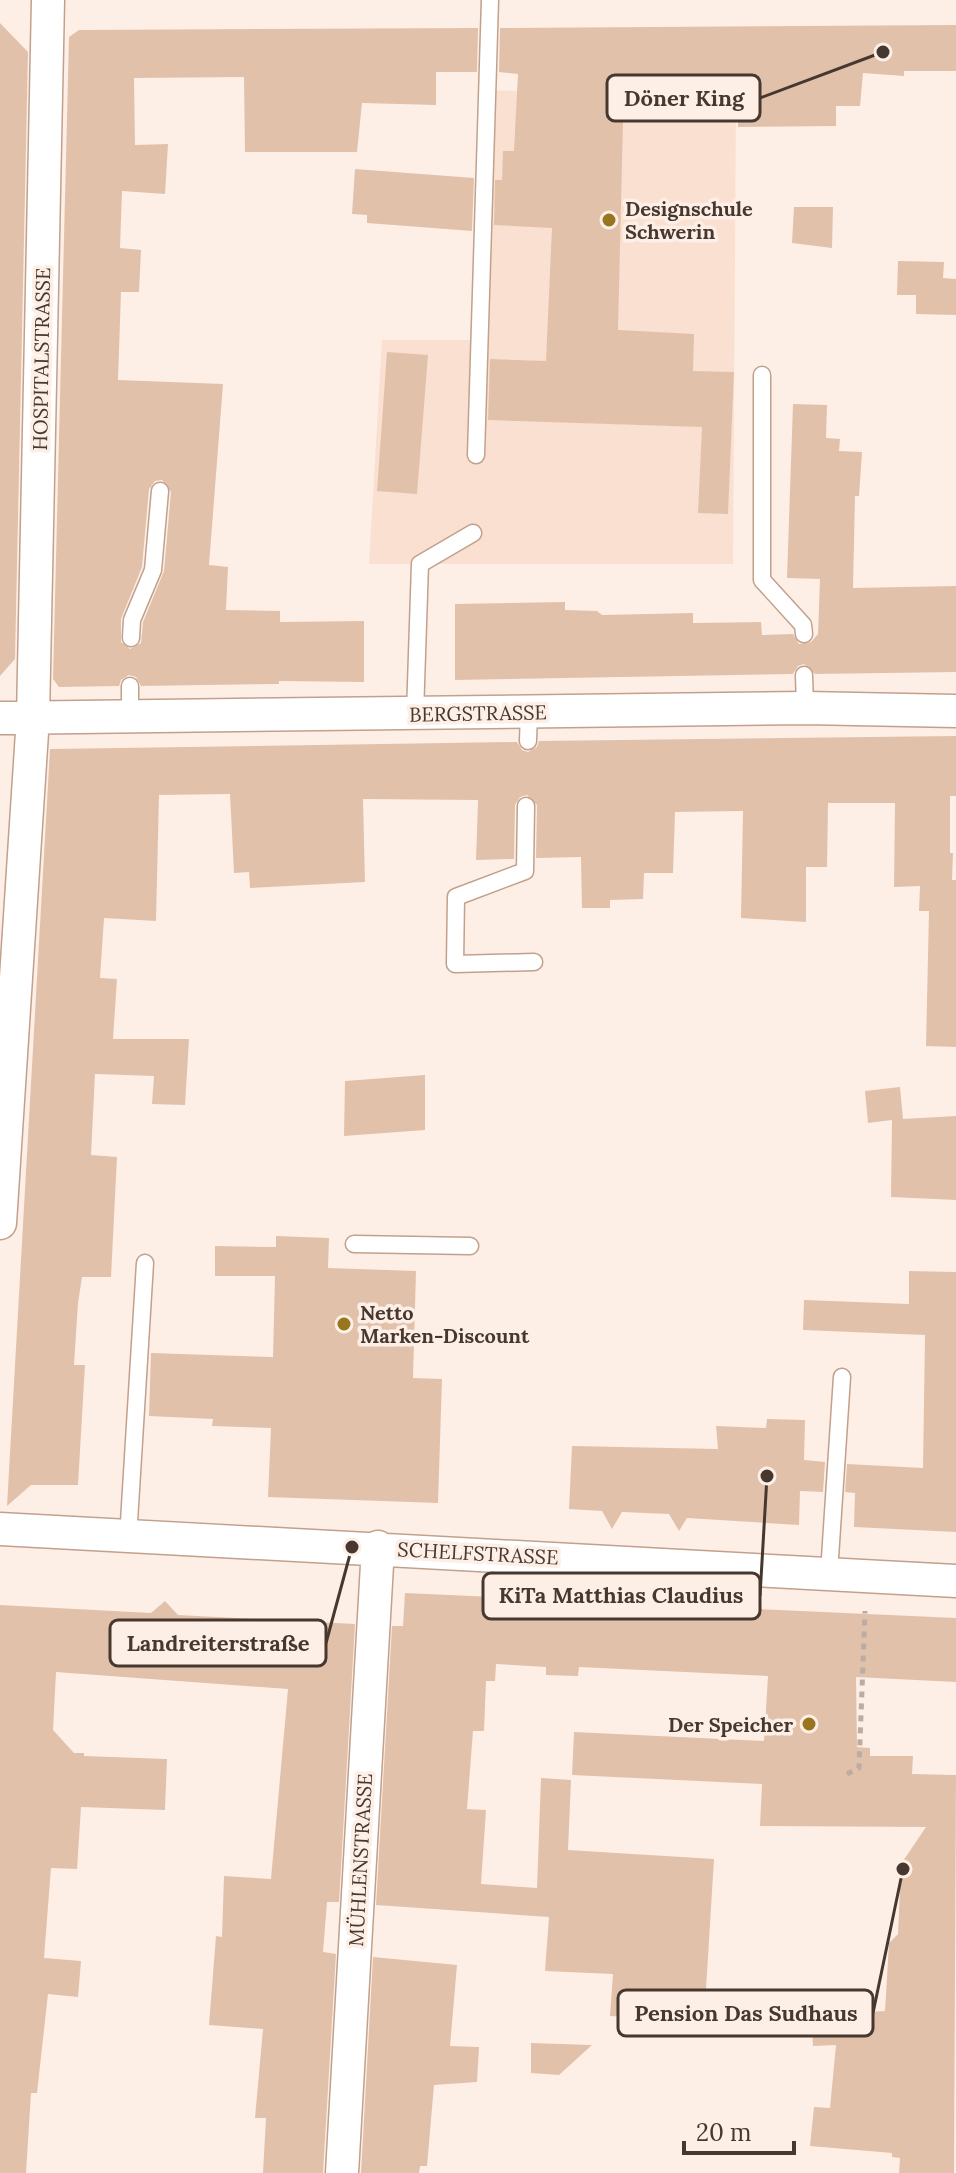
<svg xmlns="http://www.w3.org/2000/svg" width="956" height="2173" font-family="Lora,serif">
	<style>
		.built { fill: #f9e0d0 }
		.building { fill: #e2c1ab; fill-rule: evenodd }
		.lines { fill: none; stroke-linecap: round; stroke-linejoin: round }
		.lane-casing { stroke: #c1a18c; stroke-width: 19 }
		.street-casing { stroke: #c1a18c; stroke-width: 35 }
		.path { stroke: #bbada4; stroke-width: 5; stroke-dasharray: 6 6; stroke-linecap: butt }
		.lane { stroke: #fff; stroke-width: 16 }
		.street { stroke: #fff; stroke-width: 32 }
		.poi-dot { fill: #98761f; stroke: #fdefe6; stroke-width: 3 }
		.labels { text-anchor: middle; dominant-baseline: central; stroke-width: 7; stroke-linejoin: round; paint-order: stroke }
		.poi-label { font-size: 20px; font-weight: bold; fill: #46382f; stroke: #fdefe6; text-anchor: start }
		.street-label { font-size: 20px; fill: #46382f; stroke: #fdefe6 }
		.leader { fill: none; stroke: #46382f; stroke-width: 3 }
		.callout-dot { fill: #46382f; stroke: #fdefe6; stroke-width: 3 }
		.callout { fill: #fdefe6; stroke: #46382f; stroke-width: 3 }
		.callout-label { font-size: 22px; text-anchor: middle; font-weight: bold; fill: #46382f }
	</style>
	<rect width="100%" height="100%" fill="#fdefe6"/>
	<path class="built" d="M487,90l249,9 -3,465h-364l13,-224h96z"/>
	<path class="building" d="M0,23l28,29 -13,607 -15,17z
		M956,25v46h-52v5l-41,-3 -3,33h-24v20l-98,1v-34l-25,-1 1,-11 -90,-1 -6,250 76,4 -1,37 41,1 -6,142 -30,-1 4,-86 -214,-7 2,-61 56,2 6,-133 -58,-3 1,-45h7l1,-29h11l4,-77 -19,-2 1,-44z
		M478,28l-1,44h-41v33l-74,-2 -5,49h-112l-1,-75 -110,1 1,67 33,-1 -3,50 -43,-3 -2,57 21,2 -2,42h-18l-3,88 105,4 -14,181 19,2 -2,43 54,1v11l84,-1v61l-85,-1v3l-138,2 -5,-9 -7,-2 -8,5 -2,6 -60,1 -6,-8 16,-642 10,-7zM162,480l9,12 -7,79 -21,51 -2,21 -11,6 -9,-7v-23l21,-52 7,-78 6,-8z
		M355,169l119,9 -2,53 -105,-8v-8l-15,-1z
		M794,207h39l-1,41 -40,-5z
		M898,261l46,1 -1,16 13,1v36l-40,-1v-19h-19z
		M387,352l41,3 -11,139 -40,-3z
		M793,404l34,1 -1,33 14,1 -1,12 23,1 -3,44h-4l-2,92 103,-2v86l-141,2 -11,-10 -6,2 -5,8 -338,6v-76l110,-2v8l32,1 5,4 91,-2v10l68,-1 1,13 31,-1 6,10 12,-2 7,-8 2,-55 -33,-1z
		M956,736v60h-6v57h3l-1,27h4v167l-30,-1 3,-135h-10l1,-25 -26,1 1,-84h-67l-1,64h-21v55l-65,-4 2,-107 -68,1 -2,61h-29l-1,26 -33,1v8h-28l-1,-51 -45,1 1,-53 -10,-10 -7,2 -5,8 -1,54 -38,1 2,-60 -115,-1 2,83 -115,6 -1,-16 -15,1 -4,-79 -71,1 -3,126 -52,-3 -4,60 17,1 -4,60h76l-4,66 -33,-1 2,-28 -59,-2 -4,81 26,2 -6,120h-29l-4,26 -4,62h11l-7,120h-47l-24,21 43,-757 467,-7 5,8 6,2 9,-5 2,-6z
		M425,1075v55l-81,6 1,-55z
		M900,1087l3,32 53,-3v84l-65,-3 1,-77 -24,3 -3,-32z
		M276,1236l53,2 -1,30 88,3 -3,107 29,1 -4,124 -170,-6 3,-69 -59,-2 1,-7 -64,-3 2,-63 122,4 2,-81h-60v-30l61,1z
		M909,1271l47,1v260l-102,-5 1,-34 -10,-1 2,-28 76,4 2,-133 -122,-5 1,-30 105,4z
		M767,1419l38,1 -1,40 21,2 -2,30 -23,-1 -1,34 -112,-7 -8,13 -10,-17 -47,-2 -10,17 -10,-18 -33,-2 3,-63 146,3 -2,-23 50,2z
		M405,1593l551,25v64l-100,-5 1,70 13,1v8h43l-1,18 44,1 -2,398h-55l1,-15 -8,-1v-4l-82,-7 4,-39 16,1 6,-63 -23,1 -2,-31 74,-4 4,-68 9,-9 3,-70 25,-37 -166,-1 2,-42 -190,-9 2,-43 190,9 4,-65 -189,-9 -1,9 -32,-1v-8l-50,-3 -1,17h-9l-2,50h-11l-6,78 19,1 -5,74 56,4 4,-110 30,2 -3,70 146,9 -10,163 -94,-6 3,-42 -68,-3 4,-54 -173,-12 16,-279h11z
		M165,1601l13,14 177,9 -16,278h-12l-4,50 13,2 -13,219h-60l3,-55h-11l8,-89 -54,-4 7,-89 6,1 2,-61 47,3 17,-190 -232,-17 -3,58 21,23h10v3l83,3 -2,51 -84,-3 -4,62 -26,-1 -7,90 37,3 -3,36 -30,-3 -11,99h-6l-5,80h-26v-568l151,8z
		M373,1957l84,8 -7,81 29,1 -2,35 -43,3 -7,81h-7l-1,7h-58z
		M531,2043l61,2 -33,30 -28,-2z"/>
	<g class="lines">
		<g class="lane-casing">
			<path id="lane" d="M762,375v205l41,45 1,9
				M476,455l14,-455
				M131,638l1,-18 21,-50 7,-79
				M804,675l1,33
				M415,714l5,-150 53,-31
				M130,716v-30
				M528,741l1,-29
				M526,806l-1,65 -69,26 -1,67 79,-2
				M354,1244l116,2
				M128,1538l17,-275
				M829,1573l13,-196"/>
		</g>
		<g class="street-casing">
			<path id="street" d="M0,718l805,-10 151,3
				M0,1223l33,-506 15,-717
				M0,1529l956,52
				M342,2173l36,-626"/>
		</g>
		<path class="path" d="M847,1774l12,-6 6,-157"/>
		<use href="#lane" class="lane"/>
		<use href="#street" class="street"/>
	</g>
	<g class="poi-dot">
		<circle cx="609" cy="220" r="8"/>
		<circle cx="344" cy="1324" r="8"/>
		<circle cx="809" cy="1724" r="8"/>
	</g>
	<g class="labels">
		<g class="poi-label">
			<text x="625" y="208">Designschule<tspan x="625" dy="23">Schwerin</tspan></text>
			<text x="360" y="1312">Netto<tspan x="360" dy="23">Marken-Discount</tspan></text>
			<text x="793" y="1724" text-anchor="end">Der Speicher</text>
		</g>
		<g class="street-label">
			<text transform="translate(41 359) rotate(-89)">HOSPITALSTRASSE</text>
			<text transform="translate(478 713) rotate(-1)">BERGSTRASSE</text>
			<text transform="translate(478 1553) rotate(3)">SCHELFSTRASSE</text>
			<text transform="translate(360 1860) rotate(-87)">MÜHLENSTRASSE</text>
		</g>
	</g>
	<path class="leader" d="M883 52L760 98M767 1476L760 1596M352 1547L326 1643M903 1869L873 2013"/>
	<g class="callout-dot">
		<circle cx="883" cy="52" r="8"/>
		<circle cx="767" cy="1476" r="8"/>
		<circle cx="352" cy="1547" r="8"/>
		<circle cx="903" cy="1869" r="8"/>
	</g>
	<g class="callout">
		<rect x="607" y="75" width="153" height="46" rx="8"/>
		<rect x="483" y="1573" width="277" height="46" rx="8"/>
		<rect x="110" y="1620" width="216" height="46" rx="8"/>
		<rect x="618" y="1990" width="255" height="46" rx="8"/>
	</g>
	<g class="callout-label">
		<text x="684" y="106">Döner King</text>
		<text x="621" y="1603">KiTa Matthias Claudius</text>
		<text x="218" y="1651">Landreiterstraße</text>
		<text x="746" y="2021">Pension Das Sudhaus</text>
	</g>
	<path d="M684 2141v12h110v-12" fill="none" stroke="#46382f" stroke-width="4"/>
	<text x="696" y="2141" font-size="24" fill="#46382f" stroke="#fdefe6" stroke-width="6" paint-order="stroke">20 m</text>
</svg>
